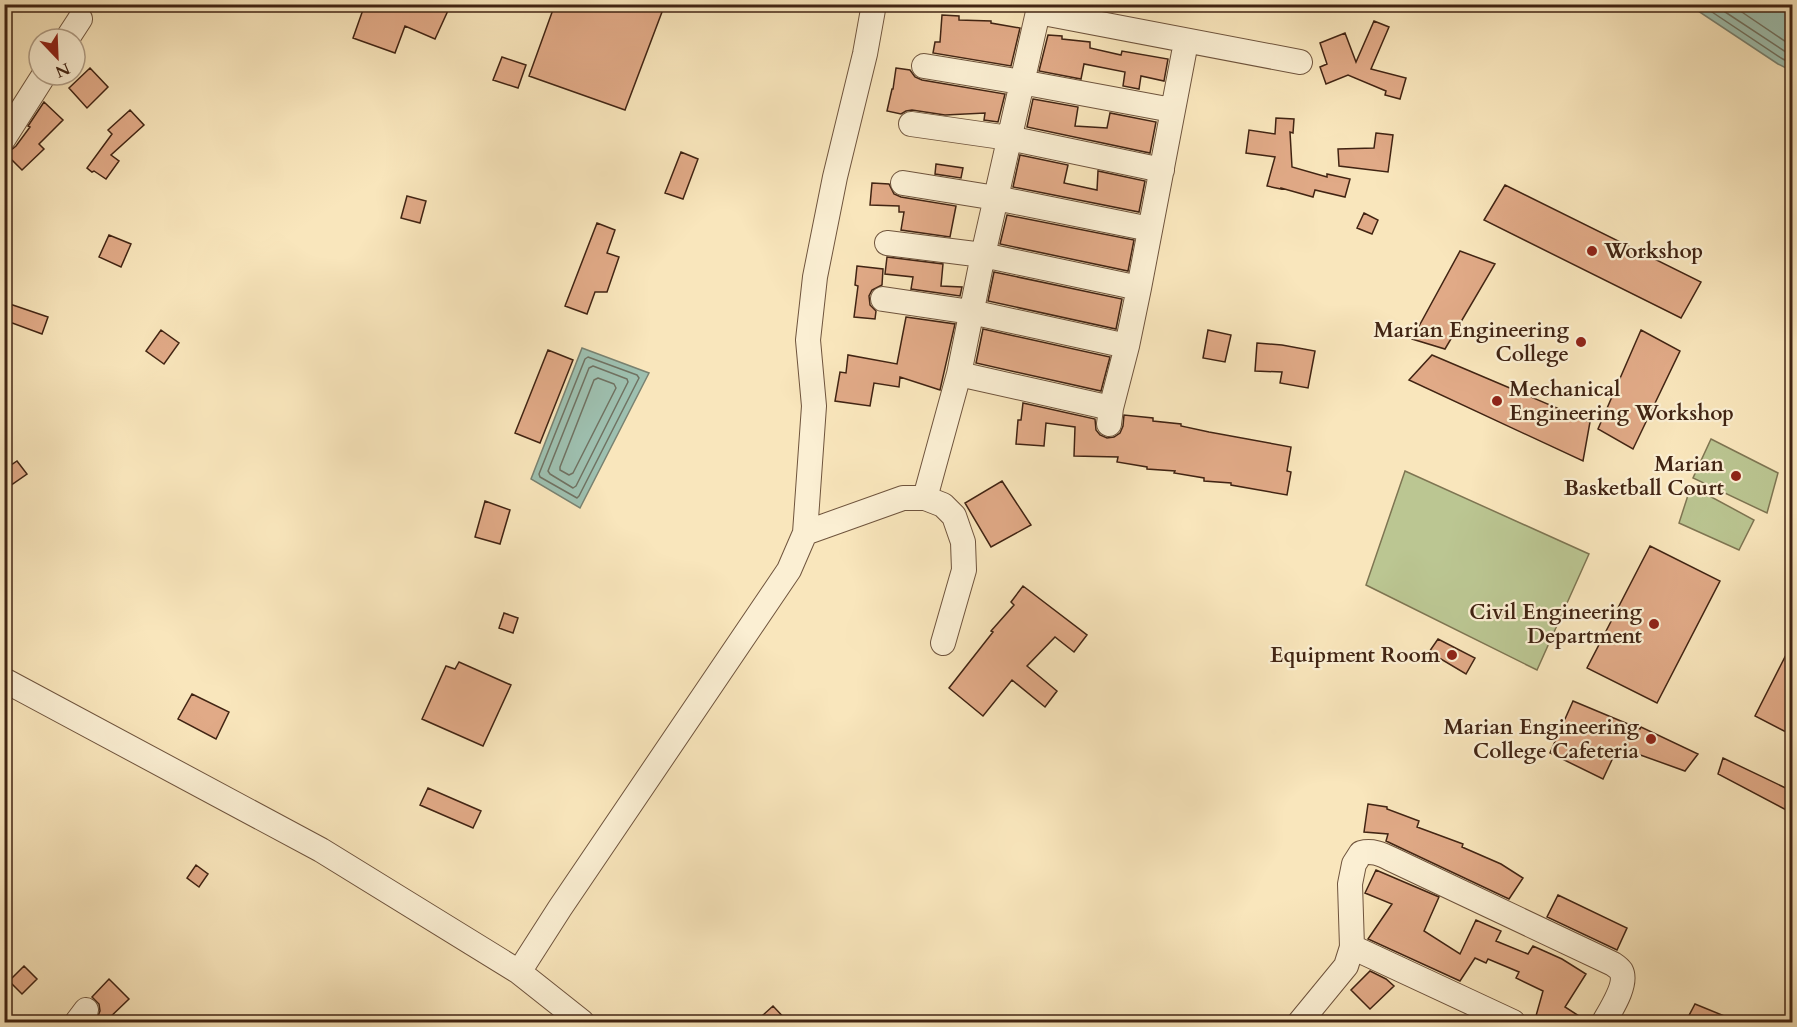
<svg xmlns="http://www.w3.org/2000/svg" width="1797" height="1027" font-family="Cardo,serif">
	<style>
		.green { fill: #bbc692; stroke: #7e7552; stroke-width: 1.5 }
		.water { fill: #9ec0b0; stroke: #798271; stroke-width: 1.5 }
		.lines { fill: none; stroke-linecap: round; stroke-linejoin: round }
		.shore { stroke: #707262; stroke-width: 1.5 }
		.building { fill: #e1aa87; stroke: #412413; stroke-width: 1.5 }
		.minor-casing { stroke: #6f543d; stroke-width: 26 }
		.minor { stroke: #fbefd3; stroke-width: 24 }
		.poi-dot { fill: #8f2418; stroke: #fbefd3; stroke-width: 2 }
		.labels { text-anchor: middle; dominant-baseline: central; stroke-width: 4.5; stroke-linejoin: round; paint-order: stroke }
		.poi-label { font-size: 21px; font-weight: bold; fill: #412413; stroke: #fbefd3; text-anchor: end }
	</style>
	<rect width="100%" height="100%" fill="#f9e6bc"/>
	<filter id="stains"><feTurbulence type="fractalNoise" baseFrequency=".00333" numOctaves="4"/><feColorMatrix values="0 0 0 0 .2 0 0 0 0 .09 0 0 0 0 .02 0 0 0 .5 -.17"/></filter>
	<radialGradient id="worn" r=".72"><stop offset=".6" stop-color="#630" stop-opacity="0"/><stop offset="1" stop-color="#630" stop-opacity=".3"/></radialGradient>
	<path class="green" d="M1711,439l67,34 -11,40 -74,-35z
		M1405,471l184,83 -52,116 -171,-85z
		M1691,486l63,34 -15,30 -60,-27z"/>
	<path class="water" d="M1689,5h96l7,4v62l-14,-7z
		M582,348l67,25 -69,135 -49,-29z"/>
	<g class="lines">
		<path class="shore" d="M1700,4l81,54 11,6
			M1713,4l79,52
			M1730,4l62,42
			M588,357l49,18 2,3 -60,118 -2,2 -37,-21 -1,-3 46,-115z
			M593,366l34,13 1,3 -52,104 -3,2 -23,-14 -2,-3 41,-103z
			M598,378l16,6 2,4 -43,85 -4,2 -9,-5v-3l34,-87z"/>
	</g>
	<path class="building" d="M365,4h86l-16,35 -30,-13 -10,27 -42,-15z
		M555,4h110l-40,106 -96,-34z
		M942,15l17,1v4l32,1v2l29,5 -9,38 -78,-13 2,-11h5z
		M1374,21l15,6 -18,42 35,9 -6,21 -15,-4 1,-4 -38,-16 -22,9 -6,-17 7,-3 -7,-21 25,-10 11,29z
		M1048,35l14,1v3l28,3v6l31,7 1,-4 46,8 -4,22 -23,-5 -2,13 -16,-3 2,-14 -41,-8 -3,15 -42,-8z
		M502,57l24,8 -8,23 -25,-8z
		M90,68l18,19 -21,21 -18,-20z
		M896,68l14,2 5,7 7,3 83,14 -7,28 -14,-2 1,-7 -40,2 -33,-5 -6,1 -5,3 -14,-3 5,-22h1z
		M1033,99l45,8 -3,19 32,2 3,-15 46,9 -6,31 -123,-26z
		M44,102l19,18 -24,24 5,5 -22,21 -18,-18 7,-2 5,-4 14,-19 -2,-1z
		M130,110l14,15 -33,30 8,6 -13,18 -12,-8 -2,1 -5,-4 25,-34 -4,-4z
		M1276,118l18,1 -1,14 -3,-1 2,35 35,10v-3l23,5 -5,18 -30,-7 -2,7 -32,-9v1l-14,-3 8,-29 -29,-4 3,-23 26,4z
		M1376,133l17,2 -5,37 -49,-6 -1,-17 36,-1z
		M681,152l17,7 -15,40 -18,-6z
		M1020,155l48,10 -4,18 33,7 1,-19 47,10 -6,31 -126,-25z
		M936,164l27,4 -2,10 -26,-4z
		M872,183l17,1 5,10 7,3 55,9 -6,31 -49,-7 3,-18h-5v-6l-29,-1z
		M1505,185l196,97 -20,36 -197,-98z
		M407,196l19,5 -6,22 -19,-5z
		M1364,213l14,7 -6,14 -15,-6z
		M1007,215l127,25 -6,31 -128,-27z
		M597,223l18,7 -8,23 12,4 -12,35h-12l-8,22 -22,-8z
		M109,235l22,9 -10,23 -22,-10z
		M1460,251l35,13 -50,85 -33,-10z
		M887,257l56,7 -2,22 21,1 -2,9 -49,-7 2,-12 -28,-3z
		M857,266l26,3 -1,16 -10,5 -3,6 1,9 6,6 -1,8 -21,-2 4,-31 -3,-1z
		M994,272l128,27 -6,30 -128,-28z
		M4,302l44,15 -6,17 -38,-14z
		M906,317l49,7 -15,66 -40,-13 -1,10 -25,-4 -4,23 -35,-5 5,-29 6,1 2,-18 49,9z
		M983,329l127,28 -9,34 -125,-28z
		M161,330l18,13 -15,21 -18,-13z
		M1208,330l23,5 -6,27 -22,-4z
		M1641,330l39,21 -47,98 -35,-20z
		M1257,343l25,2 33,6 -7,37 -28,-5 2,-11 -27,-1z
		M548,350l25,10 -33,83 -25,-10z
		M1432,355l158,67 -7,39 -174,-81z
		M1023,403l72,16 1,11 4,5 7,3 7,-1 6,-4 3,-7 1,-11 29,3v3l28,3v2l28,6 82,15 -4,24 4,1 -4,23 -56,-10v-2l-27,-2v-3l-30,-5 1,-2 -28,-2v-2l-30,-5 1,-5 -44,-1 1,-29 -29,-4 -2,23 -28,-2 2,-24h3z
		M17,461l10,13 -23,16v-20z
		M1002,481l29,44 -40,22 -26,-44z
		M485,501l25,9 -10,34 -25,-7z
		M1650,546l70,35 -63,122 -70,-35z
		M1023,586l64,49 -13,17 -19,-15 -28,29 30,25 -12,16 -33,-27 -29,36 -34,-28 44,-56 -2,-1 23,-26 -3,-3z
		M504,613l14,5 -5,15 -14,-5z
		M1438,639l37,19 -9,16 -37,-22z
		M1792,643v92l-37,-19z
		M459,662l52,23 -28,61 -61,-27 24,-53 9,3z
		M192,694l37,18 -13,27 -38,-20z
		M1573,701l67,28 1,-2 57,27 -13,17 -67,-24 -15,32 -53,-26z
		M1723,758l69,33v22l-74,-39z
		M428,788l53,23 -8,17 -53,-23z
		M1368,804l19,3v2l32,12 -2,6 46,17 -1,3 39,17 22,14 -14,21 -123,-58 2,-7 -24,-2z
		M196,865l12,9 -9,13 -12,-9z
		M1376,870l63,27 -15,34 36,23 16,-34 25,11 -5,10 32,13 5,-8 29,13 24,15 -21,33 25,16h-56l9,-32 -27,-13 3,-6 -31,-13 -2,4 -11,-5 -15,23 -92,-42 24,-35 -27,-11z
		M1558,895l69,33 -10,22 -70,-33z
		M24,966l13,13 -15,15 -13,-13z
		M1370,971l16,8 8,7 -24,23 -19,-19z
		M109,979l20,20 -25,24 -6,-7 2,-5 -1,-7 -7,-7z
		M1695,1004l44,18v1h-54z
		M773,1006l16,17h-19l-7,-8z"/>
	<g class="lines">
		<g class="minor-casing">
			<path id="minor" d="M67,39l13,-20
				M924,66l97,16 151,28
				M911,124l98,14 153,32
				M4,138l40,-63
				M903,183l93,15 154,31
				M887,243l96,12 156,33
				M883,299l88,13 156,34
				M959,374l152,34
				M1109,424l2,-16 16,-62 12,-58 47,-246
				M925,498l34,-124 24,-119 55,-243 262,50
				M805,533l9,-127 -6,-66 7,-63 20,-100 30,-123 9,-50
				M4,680l317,170 198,122 63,50
				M1352,947l161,75
				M519,972l41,-64 229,-338 16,-37 98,-35h22l18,7 11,11 9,26 1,28 -21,73
				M77,1022l9,-12
				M1300,1022l46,-56 6,-19 -2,-63 4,-20 7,-11c11,-3 20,1 30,6l222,105c3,2 6,4 8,7 7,13 -11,40 -17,51"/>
		</g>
		<use href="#minor" class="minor"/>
	</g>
	<g class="poi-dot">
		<circle cx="1592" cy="251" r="6"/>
		<circle cx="1581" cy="342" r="6"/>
		<circle cx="1497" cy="401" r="6"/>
		<circle cx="1736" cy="476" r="6"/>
		<circle cx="1654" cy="624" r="6"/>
		<circle cx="1452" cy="655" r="6"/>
		<circle cx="1651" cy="739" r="6"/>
	</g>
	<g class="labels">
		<g class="poi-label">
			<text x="1604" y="251" text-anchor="start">Workshop</text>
			<text x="1569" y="330">Marian Engineering<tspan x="1569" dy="24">College</tspan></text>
			<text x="1509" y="389" text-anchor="start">Mechanical<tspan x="1509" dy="24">Engineering Workshop</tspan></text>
			<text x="1724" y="464">Marian<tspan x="1724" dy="24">Basketball Court</tspan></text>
			<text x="1642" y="612">Civil Engineering<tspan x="1642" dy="24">Department</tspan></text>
			<text x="1440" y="655">Equipment Room</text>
			<text x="1639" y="727">Marian Engineering<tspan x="1639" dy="24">College Cafeteria</tspan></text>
		</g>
	</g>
	<rect width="1797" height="1027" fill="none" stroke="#f9e6bc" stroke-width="24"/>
	<rect x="6" y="6" width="1785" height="1015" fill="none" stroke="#412413" stroke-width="3"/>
	<rect x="12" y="12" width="1773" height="1003" fill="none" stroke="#412413" stroke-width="1.5"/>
	<g transform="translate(57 57) rotate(157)"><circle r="28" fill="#fbefd3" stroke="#b19e86" stroke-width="1.5"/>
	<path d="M0-4.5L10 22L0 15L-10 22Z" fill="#8f2418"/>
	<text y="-9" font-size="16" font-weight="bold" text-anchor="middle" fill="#412413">N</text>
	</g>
	<rect width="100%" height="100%" filter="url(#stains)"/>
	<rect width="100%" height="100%" fill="url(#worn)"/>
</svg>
